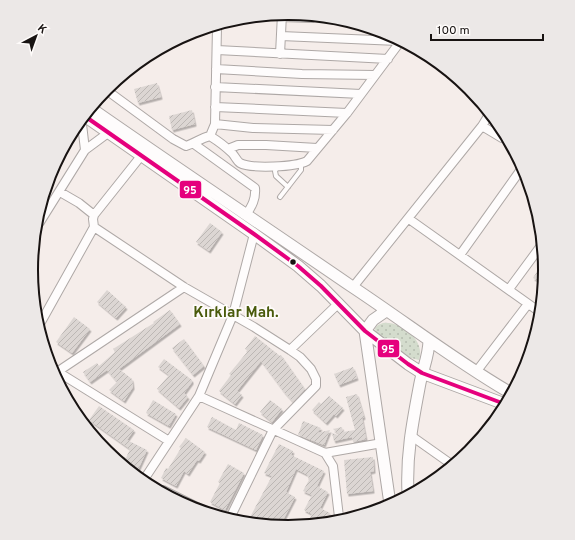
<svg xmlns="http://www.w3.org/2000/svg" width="575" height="540" font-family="Overpass,sans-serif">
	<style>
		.grass { fill: url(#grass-dots) }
		.building { fill: url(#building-hatch); filter: url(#shadow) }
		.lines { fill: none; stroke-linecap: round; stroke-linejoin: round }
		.service-casing { stroke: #aea8a6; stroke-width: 6 }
		.minor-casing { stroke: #aea8a6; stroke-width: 10 }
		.secondary-casing { stroke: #aea8a6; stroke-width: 13 }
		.service { stroke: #fefcfc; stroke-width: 4 }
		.minor { stroke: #fefcfc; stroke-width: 8 }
		.secondary { stroke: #fefcfc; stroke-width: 11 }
		.bus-1-casing { stroke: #fefbfa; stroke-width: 7 }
		.bus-1 { stroke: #e5007d; stroke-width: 4 }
		.bus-dot { fill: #181312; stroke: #fefbfa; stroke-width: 1.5 }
		.labels { text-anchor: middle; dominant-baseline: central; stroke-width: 3.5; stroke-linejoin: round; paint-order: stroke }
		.district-label { font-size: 15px; font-weight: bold; fill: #495a0b; stroke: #fefbfa }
		.rim { fill: none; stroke: #181312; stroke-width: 2 }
		.line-badge { stroke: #fefbfa; stroke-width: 1.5 }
		.badge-label { font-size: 11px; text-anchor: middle; font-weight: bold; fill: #fff }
	</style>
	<defs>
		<pattern id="grass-dots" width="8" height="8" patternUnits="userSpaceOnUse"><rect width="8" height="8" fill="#d4dccd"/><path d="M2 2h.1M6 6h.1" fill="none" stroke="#b5bcaf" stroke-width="1.8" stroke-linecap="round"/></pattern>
		<pattern id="building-hatch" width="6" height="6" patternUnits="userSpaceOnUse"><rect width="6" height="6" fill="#dcd6d3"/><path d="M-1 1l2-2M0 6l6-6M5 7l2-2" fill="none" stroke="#bcb7b4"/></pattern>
		<filter id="shadow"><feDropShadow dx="1.5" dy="2.5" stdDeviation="0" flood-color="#0004"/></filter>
	</defs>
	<rect width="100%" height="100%" fill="#f5edea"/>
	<path class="grass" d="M383,323c17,-2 43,17 36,37l-8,-2 -35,-25 -1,-5 3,-3z"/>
	<path class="building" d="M157,83l4,14 -23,6 -4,-14z
		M192,110l3,14 -23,6 -3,-14z
		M210,223l12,9 -13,19 -13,-9z
		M543,262l1,8 -2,13 -9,-5z
		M107,290l19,17 -10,11 -19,-16z
		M170,310l10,14 -61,45 13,10 1,8 -9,14 -15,-11 8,-8 -10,-12 -17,12 -7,-10 14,-9 2,3 16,-14 -2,-3 41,-26 -1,-1z
		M74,317l16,12 -18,24 -16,-11z
		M255,336l25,20 1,-1 24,34 -12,13 -9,-10 -23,-31 -24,30 5,4 -7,9 -16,-13 12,-16 -2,-1 19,-23 -3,-2z
		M184,339l20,27 -11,9 -21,-27z
		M164,359l28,21v2l-8,11 4,4 -9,11 -22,-19 12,-14 -11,-8z
		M353,367l4,11 -18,7 -5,-11z
		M357,394l7,23 -2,1 4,21 -13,3 -1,-5 -18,4 -2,-8 9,3 -8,-7 9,-2 1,5 12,-2 -9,-33z
		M329,396l14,12 -7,8 -2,-2 -8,9 -14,-13 7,-8 2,2z
		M153,400l23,14 -7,12 -23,-13z
		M270,400l12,9 -10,13 -12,-10z
		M99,406l35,24 -7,10 20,10 -10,22 -27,-18 1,-2 15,6 4,-9 -41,-29z
		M212,417l24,13 3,-7 24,12 -7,15 -49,-23z
		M303,421l18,7 -4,5 13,-3 -6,15 -26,-10z
		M186,438l19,14 -6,9 -2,-1 -9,14 -4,-3 -8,15 -15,-8 5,-10 2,1 13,-21 -2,-1z
		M279,444l14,7 -2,4 33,16 -7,15 11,6 -8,16 10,5 -4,6 -18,4 4,-9 -8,-4 8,-15 -9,-4 7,-13 -3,-1 1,-2 -12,-6 -10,23 9,5 -15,29 -31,-7 23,-43 -8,-3z
		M373,457l1,14 -4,1 3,19 -26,3 -3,-34z
		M228,464l16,9 -19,37 -15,-8 10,-19 -2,-1z"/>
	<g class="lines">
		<g class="service-casing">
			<path id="service" d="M278,166l-3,5 1,5 12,11
				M280,197l21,-27v-6"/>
		</g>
		<g class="minor-casing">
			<path id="minor" d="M282,17l30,1
				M281,36l117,5
				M217,50l171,9
				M280,54l2,-40
				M216,69l86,5 73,1
				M215,87l146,7
				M105,89l68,50 13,7c9,-3 15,-8 24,-10l5,-12 2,-97
				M215,107l132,6
				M215,124l38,4 80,2
				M482,126l6,-10
				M210,136c8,5 16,11 22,17 3,3 5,8 8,10 11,6 56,4 67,-2l40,-48 53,-71
				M194,144l61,44c1,11 -3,18 -9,27
				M228,149l10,-4h28l51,3
				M85,150l23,-17
				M60,192l19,11 15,12 -1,4 1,8 90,60 70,40 36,23 10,7 11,12 5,10v7l-43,44 -42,86
				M94,215l47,-59
				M409,219l128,91
				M40,222l45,-72 -3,-26
				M460,255l62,-87
				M353,287l129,-161 20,12
				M509,289l31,-42
				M41,322l53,-95
				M290,350l49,-47
				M50,367l119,74
				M57,372l127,-85
				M476,372l52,-68
				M199,396l126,57 8,13 6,51
				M410,435l41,29
				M325,453l57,-10
				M145,478l54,-82 34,-81 21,-81
				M163,490l40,20"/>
		</g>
		<g class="secondary-casing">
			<path id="secondary" d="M92,109c86,60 173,118 259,177 53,35 103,74 158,106
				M86,117l168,117 44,32 23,20 44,45 43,33 14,9 80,30
				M386,311l-13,9 -8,11 25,173
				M408,493c-2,-39 5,-73 12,-110 3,-15 9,-28 9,-43"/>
		</g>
		<use href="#service" class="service"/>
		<use href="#minor" class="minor"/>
		<use href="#secondary" class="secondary"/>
		<g class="bus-1-casing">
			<path id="bus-1" d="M86,117l168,117 44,32 23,20 44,45 43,33 14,9 80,30"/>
		</g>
		<use href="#bus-1" class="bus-1"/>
	</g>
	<circle class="bus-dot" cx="293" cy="262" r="3.5"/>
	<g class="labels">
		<g class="district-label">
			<text x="236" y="313">Kırklar Mah.</text>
		</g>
	</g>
	<path d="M0 0H575V540H0ZM38 270a250 250 0 1 1 500 0a250 250 0 1 1-500 0Z" fill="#ece8e7" fill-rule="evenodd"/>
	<path class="rim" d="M38 270a250 250 0 1 1 500 0a250 250 0 1 1-500 0Z"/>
	<g class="line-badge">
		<rect x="179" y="180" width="23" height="19" rx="4" fill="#e5007d"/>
		<rect x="377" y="339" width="23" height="19" rx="4" fill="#e5007d"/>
	</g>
	<g class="badge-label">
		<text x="190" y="194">95</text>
		<text x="388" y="353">95</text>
	</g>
	<g transform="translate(36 36) rotate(41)" stroke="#fefbfa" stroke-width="3" paint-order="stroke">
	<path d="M0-3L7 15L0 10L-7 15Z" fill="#181312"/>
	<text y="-6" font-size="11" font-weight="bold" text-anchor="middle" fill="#181312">K</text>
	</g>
	<path d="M431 34v6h112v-6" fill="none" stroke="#181312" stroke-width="2"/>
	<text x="437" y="34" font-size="12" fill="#181312" stroke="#fefbfa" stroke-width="3" paint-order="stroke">100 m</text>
</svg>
